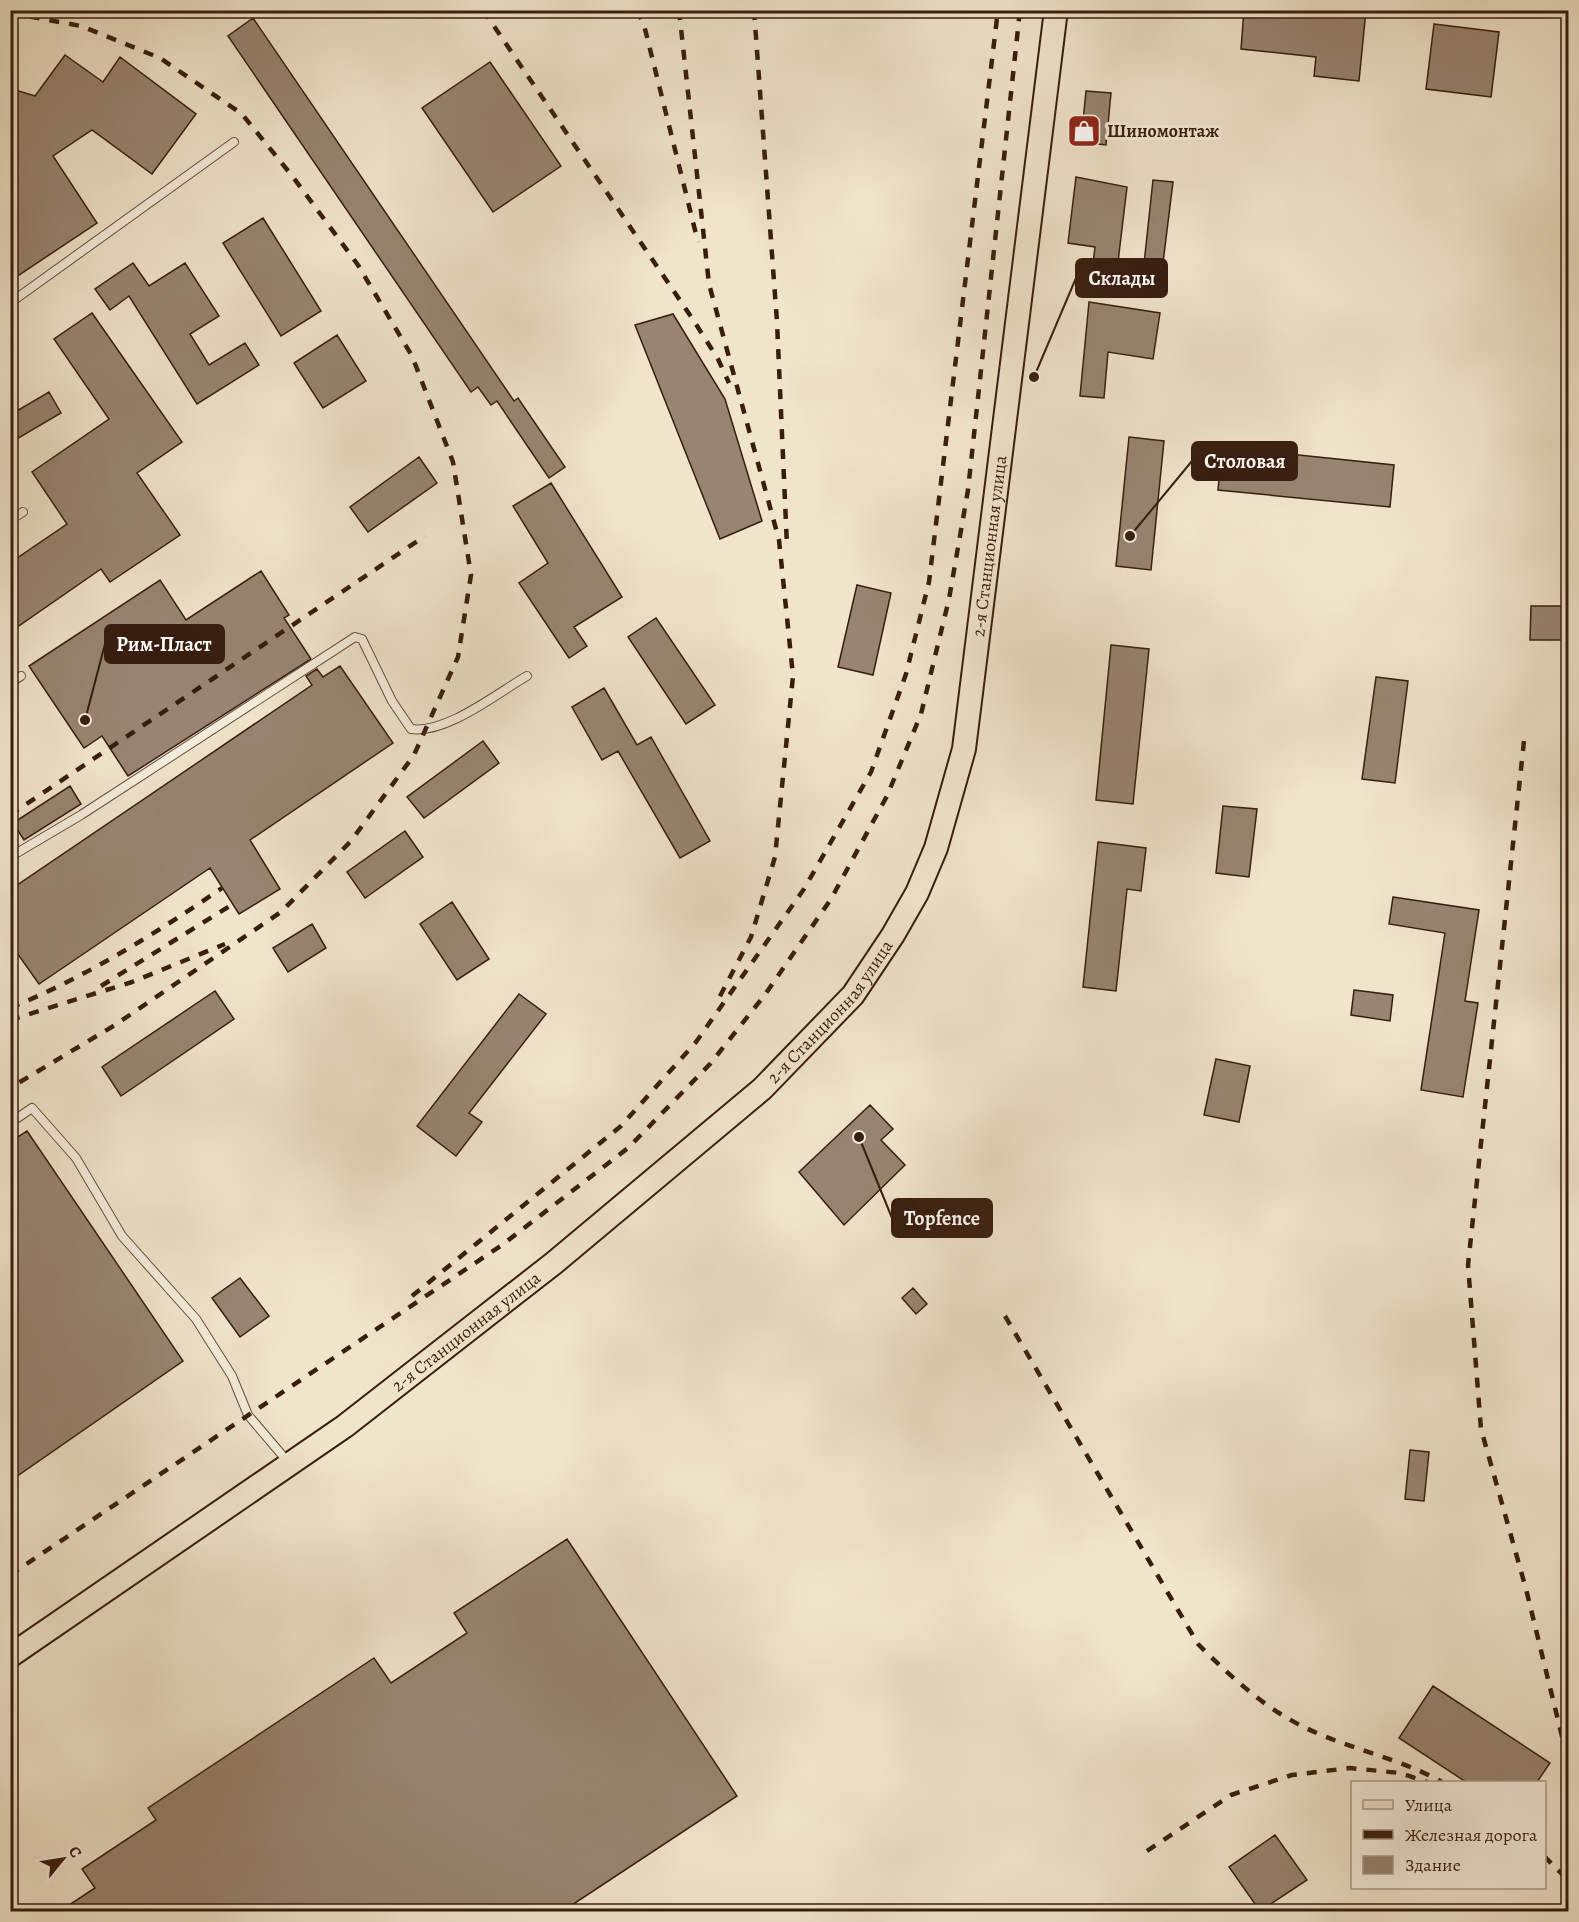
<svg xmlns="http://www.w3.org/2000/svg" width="1579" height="1922" font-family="Alegreya,serif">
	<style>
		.building { fill: #988471; stroke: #381d0f; stroke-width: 1.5 }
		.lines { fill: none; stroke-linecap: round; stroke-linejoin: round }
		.service-casing { stroke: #664f3e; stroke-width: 10 }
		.primary-casing { stroke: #381d0f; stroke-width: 26 }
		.service { stroke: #f5eddd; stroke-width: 8 }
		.primary { stroke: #f0e4cb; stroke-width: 22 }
		.rail { stroke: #381d0f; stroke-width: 4.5; stroke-dasharray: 10 10; stroke-linecap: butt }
		.labels { text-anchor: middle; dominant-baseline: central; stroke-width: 6; stroke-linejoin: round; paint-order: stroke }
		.poi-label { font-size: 18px; font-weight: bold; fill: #381d0f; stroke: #f5eddd; text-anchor: start }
		.street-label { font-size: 18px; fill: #381d0f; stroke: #f5eddd }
		.leader { fill: none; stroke: #381d0f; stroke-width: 2 }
		.callout-dot { fill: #381d0f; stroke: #f5eddd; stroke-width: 2 }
		.callout { fill: #381d0f; stroke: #381d0f; stroke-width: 2 }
		.callout-label { font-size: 20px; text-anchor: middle; font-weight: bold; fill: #fff }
	</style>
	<rect width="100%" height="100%" fill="#f0e4cb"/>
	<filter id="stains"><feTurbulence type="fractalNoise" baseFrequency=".00333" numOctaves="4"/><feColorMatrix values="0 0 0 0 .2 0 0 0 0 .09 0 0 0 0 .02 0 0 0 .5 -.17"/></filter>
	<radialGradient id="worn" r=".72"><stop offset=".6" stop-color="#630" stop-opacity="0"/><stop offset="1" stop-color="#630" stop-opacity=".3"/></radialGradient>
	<path class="building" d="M1244,10h122l-7,71 -45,-5 2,-19 -75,-8z
		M253,18l261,383 4,-3 47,69 -16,11 -52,-77 -6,4 -13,-18 -7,5 -243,-356z
		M1434,24l65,8 -8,65 -65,-8z
		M65,55l38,27 17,-25 76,57 -44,60 -60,-44 -39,26 44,67 -87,58v-185l9,-5 16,5z
		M490,62l71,104 -68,46 -71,-104z
		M1086,91l25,2 -5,52 -25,-3z
		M1076,177l51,10 -9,75 26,2 9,-84 20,2 -13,105 -69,-7 4,-33 -27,-4z
		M263,218l58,93 -40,25 -58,-93z
		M133,263l16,23 36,-23 34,53 -29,18 19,31 36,-22 14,22 -62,39 -68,-108 -19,14 -15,-21z
		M1089,302l71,11 -7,46 -45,-7 -4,46 -24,-2z
		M92,313l90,129 -45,31 43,62 -70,47 -9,-13 -91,63v-69l57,-39 -35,-52 77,-53 -55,-80z
		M673,314l52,85 37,122 -42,18 -85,-214z
		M337,335l29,46 -43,27 -29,-45z
		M49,392l12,21 -51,30v-28z
		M1129,437l35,4 -13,129 -35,-4z
		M1222,447l172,18 -4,42 -172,-17z
		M419,457l18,26 -69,49 -18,-25z
		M551,483l71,114 -48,30 13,19 -18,12 -50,-75 29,-20 -35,-57z
		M261,571l28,44 -5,3 27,41 -183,117 -26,-40 -18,12 -55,-82 131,-86 26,40z
		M857,585l34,8 -18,82 -35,-8z
		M1531,606h38v34h-39z
		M656,618l59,87 -29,19 -58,-87z
		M1111,645l38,4 -16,155 -37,-4z
		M340,666l53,77 -143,97 30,49 -41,25 -29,-46 -171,116 -29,-41v-53l302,-205 -6,-9 11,-7 6,8z
		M1376,677l32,4 -13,102 -33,-4z
		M604,688l33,57 14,-8 59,104 -30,17 -62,-107 -16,9 -30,-53z
		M483,741l16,22 -75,55 -17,-21z
		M70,786l11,18 -57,36 -11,-17z
		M1223,806l34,3 -8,68 -33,-4z
		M405,831l18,26 -58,41 -18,-26z
		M1098,842l48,6 -5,43 -14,-2 -11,102 -33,-4z
		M1393,897l86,13 -14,91 13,2 -15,94 -42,-7 24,-157 -56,-9z
		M452,902l37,57 -32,21 -37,-56z
		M312,924l14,24 -38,24 -15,-24z
		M1354,990l39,5 -3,26 -39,-6z
		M215,991l19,28 -113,77 -19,-29z
		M519,994l27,20 -77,99 13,9 -26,34 -39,-30z
		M1216,1059l34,7 -11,56 -35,-7z
		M870,1105l23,24 -12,11 24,25 -61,60 -45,-53z
		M27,1131l156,230 -173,120v-339z
		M240,1278l29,38 -29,21 -28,-39z
		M913,1288l14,16 -11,10 -14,-16z
		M1410,1450l19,2 -5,49 -19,-2z
		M567,1539l170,257 -174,115h-503l35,-23 -13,-19 74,-49 -8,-12 226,-150 17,25 76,-50 -13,-20z
		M1433,1686l117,77 -13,19h-71l-67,-44z
		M1275,1835l32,45 -47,31 -31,-44z"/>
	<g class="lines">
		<g class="service-casing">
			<path id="service" d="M10,303l224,-161
				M10,520l13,-8
				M10,683l11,-7
				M10,857l71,-42 274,-178 7,2 30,62 19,28c35,5 85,-35 116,-53
				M10,1123l22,-15 44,50 46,78 74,83 36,57 16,39 40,47"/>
		</g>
		<g class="primary-casing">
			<g id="primary">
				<path id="s1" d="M10,1656l335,-230 209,-163 208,-174 91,-94 40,-60 24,-42 19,-45 28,-99 92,-739"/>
			</g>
		</g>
		<use href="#service" class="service"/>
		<use href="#primary" class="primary"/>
		<path class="rail" d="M483,10l209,308 26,41 11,24
			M637,10l7,15 54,217
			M679,10l30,274 70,256 14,136 -18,181 -24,80 -32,61
			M754,10l23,312 10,224
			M10,13l71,13 79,32 82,56 51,63 65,88 54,91 41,106 18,113 -13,82 -44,98 -63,86 -70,71 -166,113 -105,63
			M1524,741l-56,524 13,164 45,160 42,172
			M10,815l415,-279
			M101,986l132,-82
			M10,1008c76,-31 145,-74 212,-120
			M10,1020l122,-38 93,-38
			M412,1296l209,-170 75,-84 108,-153 67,-117 35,-98 23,-92 69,-572
			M1005,1316l193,328c30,30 65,63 104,82 45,23 95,31 140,56
			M10,1575l492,-330 126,-97 82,-84 54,-68 67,-97 56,-103 34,-82 28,-115 19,-109 52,-480
			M1147,1851l84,-56 61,-20 58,-7 50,5 27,9
			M1544,1856l24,24"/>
	</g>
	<defs>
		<g id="shop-square" transform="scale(1.725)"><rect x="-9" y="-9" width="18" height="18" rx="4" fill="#8f2418" stroke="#f5eddd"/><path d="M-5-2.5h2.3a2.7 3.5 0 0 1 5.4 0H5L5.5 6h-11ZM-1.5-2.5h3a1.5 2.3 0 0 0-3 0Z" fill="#fff"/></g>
	</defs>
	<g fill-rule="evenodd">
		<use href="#shop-square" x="1084" y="131"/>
	</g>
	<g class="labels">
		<g class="poi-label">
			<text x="1107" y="131">Шиномонтаж</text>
		</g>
		<g class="street-label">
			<text stroke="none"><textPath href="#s1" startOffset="1550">2-я Станционная улица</textPath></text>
			<text stroke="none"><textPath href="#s1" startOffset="1046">2-я Станционная улица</textPath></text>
			<text stroke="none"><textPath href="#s1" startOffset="560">2-я Станционная улица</textPath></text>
		</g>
	</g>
	<path class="leader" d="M1034 377L1076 278M1130 536L1192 461M85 720L105 644M859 1137L892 1218"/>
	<g class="callout-dot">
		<circle cx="1034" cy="377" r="6"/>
		<circle cx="1130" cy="536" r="6"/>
		<circle cx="85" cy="720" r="6"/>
		<circle cx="859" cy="1137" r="6"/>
	</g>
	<g class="callout">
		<rect x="1076" y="259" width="91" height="38" rx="6"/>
		<rect x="1192" y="442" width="105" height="38" rx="6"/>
		<rect x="105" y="625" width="119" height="38" rx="6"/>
		<rect x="892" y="1199" width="100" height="38" rx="6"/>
	</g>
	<g class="callout-label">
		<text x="1122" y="285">Склады</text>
		<text x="1245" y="468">Столовая</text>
		<text x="164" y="651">Рим-Пласт</text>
		<text x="942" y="1225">Topfence</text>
	</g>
	<rect width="1579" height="1922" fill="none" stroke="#f0e4cb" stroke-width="36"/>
	<rect x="12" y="12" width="1555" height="1898" fill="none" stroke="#381d0f" stroke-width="3"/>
	<rect x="18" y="18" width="1543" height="1886" fill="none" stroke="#381d0f" stroke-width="1.5"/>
	<rect x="1351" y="1781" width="195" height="108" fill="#f5eddd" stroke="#a99a8b" stroke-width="1.5"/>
	<rect x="1363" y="1800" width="30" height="9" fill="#f0e4cb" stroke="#a99a8b" stroke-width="1.5"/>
	<text x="1405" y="1811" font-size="18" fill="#381d0f">Улица</text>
	<rect x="1363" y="1830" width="30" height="9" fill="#381d0f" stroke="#a99a8b" stroke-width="1.5"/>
	<text x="1405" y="1841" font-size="18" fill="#381d0f">Железная дорога</text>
	<rect x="1363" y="1856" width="30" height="18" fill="#988471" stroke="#a99a8b" stroke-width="1.5"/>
	<text x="1405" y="1871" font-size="18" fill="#381d0f">Здание</text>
	<g transform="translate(63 1859) rotate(60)" stroke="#f5eddd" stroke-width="4.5" paint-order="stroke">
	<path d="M0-4.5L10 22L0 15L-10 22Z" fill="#381d0f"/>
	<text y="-9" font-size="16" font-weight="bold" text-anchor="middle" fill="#381d0f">С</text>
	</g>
	<rect width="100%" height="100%" filter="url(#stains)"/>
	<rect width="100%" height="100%" fill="url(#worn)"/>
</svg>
